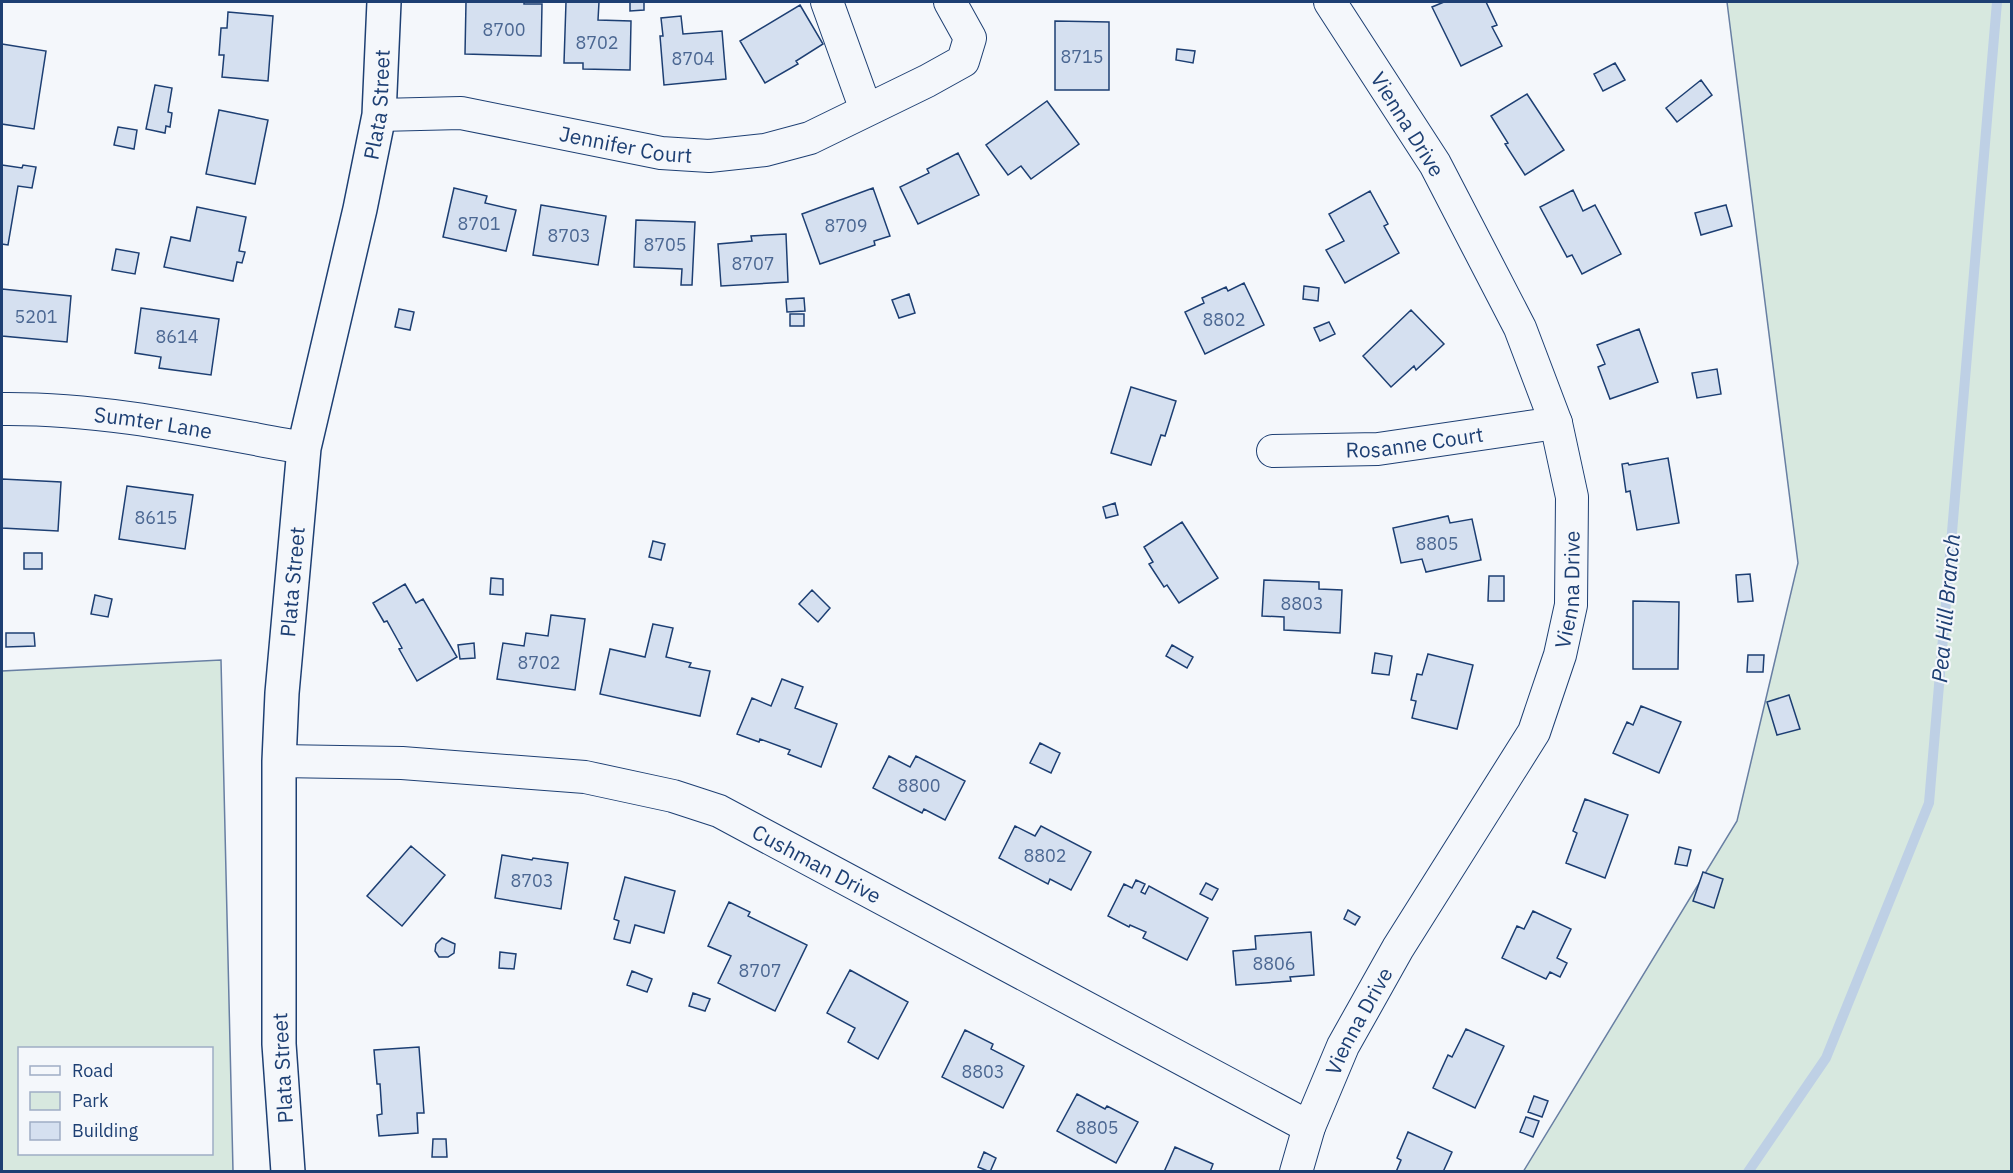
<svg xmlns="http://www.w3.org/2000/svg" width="2013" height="1173" font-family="'IBM Plex Sans',sans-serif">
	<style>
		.green { fill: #d7e8df; stroke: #687fa3; stroke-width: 1.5; fill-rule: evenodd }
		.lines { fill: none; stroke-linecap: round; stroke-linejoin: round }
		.stream { stroke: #bed0e5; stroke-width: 10 }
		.building { fill: #d5e0f0; stroke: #1d3f73; stroke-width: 1.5 }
		.minor-casing { stroke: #1d3f73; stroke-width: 34 }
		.tertiary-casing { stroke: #1d3f73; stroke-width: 36 }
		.minor { stroke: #f4f7fb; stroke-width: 32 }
		.tertiary { stroke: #f4f7fb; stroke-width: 33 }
		.labels { text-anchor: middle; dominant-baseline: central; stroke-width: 4.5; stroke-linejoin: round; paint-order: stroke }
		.number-label { font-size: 18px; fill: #4b6792 }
		.street-label { font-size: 21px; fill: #1d3f73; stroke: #f4f7fb }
		.water-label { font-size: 22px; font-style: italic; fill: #1d3f73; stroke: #f4f7fb }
	</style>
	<rect width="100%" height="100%" fill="#f4f7fb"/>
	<path class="green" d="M1727,2h284v1169l-488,1 214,-351 61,-258z
		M221,660l12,511h-231v-500zM20,1048h192v106h-192z"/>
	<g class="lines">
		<path class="stream" d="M1748,1172l78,-114 103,-255 68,-801"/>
	</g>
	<path class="building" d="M466,2h58v2h18l-1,52 -76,-2z
		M566,2h33l-1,18 33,1 -1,49 -47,-1v-6h-19z
		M630,2h14v8l-14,1z
		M1444,2h42l11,23 -5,2 10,19 -41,20 -29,-59z
		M800,5l23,39 -27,17 2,3 -33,19 -25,-42z
		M228,12l45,4 -5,65 -46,-4 2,-22h-5l2,-27h6z
		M681,16l2,18 39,-3 4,48 -62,6 -4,-49h3l-2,-18z
		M1055,21l54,1v68h-54z
		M2,44l44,7 -12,78 -32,-5z
		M1177,49l18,2 -2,12 -17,-3z
		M1615,63l10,17 -22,11 -9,-17z
		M1701,80l11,15 -35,27 -11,-14z
		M155,85l17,3 -4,24 4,1 -2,14 -4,-1 -1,7 -19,-4z
		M1527,94l37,56 -39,25 -20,-31 3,-1 -17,-27z
		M1047,101l32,43 -48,35 -10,-13 -13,9 -22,-30z
		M219,110l49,10 -13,64 -49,-10z
		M118,127l19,3 -3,19 -20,-4z
		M958,153l21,42 -61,29 -18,-37 29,-14 -2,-4z
		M2,165l20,3 1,-3 13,2 -4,21 -14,-2 -10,59 -6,-1z
		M454,188l33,8 -2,7 31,7 -10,41 -63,-14z
		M873,188l17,48 -16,5 1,4 -55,19 -18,-50z
		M1573,190l10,21 12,-6 26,49 -39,20 -10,-19 -5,2 -27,-50z
		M1370,191l18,33 -4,2 15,27 -54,30 -19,-33 18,-9 -15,-27z
		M541,205l65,11 -8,49 -65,-10z
		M1726,205l6,21 -31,9 -6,-22z
		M197,207l49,10 -7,34 6,1 -3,11 -5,-1 -4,19 -69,-14 7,-30 19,4z
		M636,220l59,2 -3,63h-11l1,-16 -48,-2z
		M786,234l2,48 -67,4 -3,-42 34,-3 -1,-5z
		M116,249l23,4 -4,21 -23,-4z
		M1244,283l20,42 -59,29 -20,-42 19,-9 -2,-5 24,-11 2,4z
		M1304,286l15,2 -1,13 -15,-2z
		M2,289l69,7 -4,46 -65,-6z
		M909,294l6,19 -16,5 -7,-18z
		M804,298l1,13 -18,1 -1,-13z
		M141,308l78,11 -8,56 -52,-7 2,-11 -26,-4z
		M399,309l15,3 -4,18 -15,-3z
		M1411,310l33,34 -28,26 -2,-4 -23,21 -28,-31z
		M790,314h14v12h-14z
		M1329,322l6,12 -15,7 -6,-13z
		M1639,329l19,53 -48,17 -12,-32 7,-3 -8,-19z
		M1717,369l4,25 -24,4 -5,-25z
		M1131,387l45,14 -11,35 -4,-1 -10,30 -40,-12z
		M1668,458l11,65 -42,7 -7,-39 -4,1 -4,-28 6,-1 1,2z
		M2,479l59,3 -3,49 -56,-3z
		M127,486l66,9 -8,54 -66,-10z
		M1115,503l3,12 -12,3 -3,-11z
		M1448,516l2,7 22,-4 9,41 -55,12 -4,-13 -21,4 -8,-35z
		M1182,522l36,56 -39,25 -12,-18 -3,2 -15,-23 4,-2 -9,-15z
		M653,541l12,3 -4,16 -12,-3z
		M24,553h18v16h-18z
		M1750,574l3,27 -15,1 -2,-27z
		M1489,576h15v25h-16z
		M491,578l12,1v16l-13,-1z
		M1264,580l55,2v7l23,1 -2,43 -56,-3v-13l-22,-1z
		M405,584l11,19 7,-4 34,58 -40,24 -18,-32 3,-1 -15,-27 -3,1 -11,-19z
		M812,590l18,18 -12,14 -19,-18z
		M95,595l17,4 -4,18 -17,-3z
		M1633,601l46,1 -1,67h-45z
		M551,615l34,4 -10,71 -78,-11 6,-36 21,3 2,-13 22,3z
		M653,624l20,4 -7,29 25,6 -2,4 21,4 -10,45 -100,-22 10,-45 35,8z
		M6,633h28l1,13 -29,1z
		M474,643l1,15 -15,1 -2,-14z
		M1172,645l21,12 -6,11 -21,-12z
		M1375,653l17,3 -3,19 -17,-2z
		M1428,654l45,11 -16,64 -45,-11 4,-17 -5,-1 6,-26 5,1z
		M1748,655h16l-1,17h-16z
		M782,679l21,8 -8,21 42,16 -16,43 -33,-13 2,-4 -30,-11 -1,3 -22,-8 15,-36 19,8z
		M1789,695l11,34 -23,6 -10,-33z
		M1641,706l40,16 -22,51 -46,-20 14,-31 6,3z
		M1040,743l20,10 -9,20 -21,-10z
		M889,756l21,11 6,-11 49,25 -20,39 -21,-11 -2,4 -49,-25z
		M1585,799l43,16 -23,63 -39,-15 11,-30 -4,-2z
		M1015,826l20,10 6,-10 50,26 -20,38 -21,-11 -2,5 -49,-26z
		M411,846l34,29 -43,51 -35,-30z
		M1679,847l12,3 -4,16 -12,-2z
		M502,855l30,5 1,-2 35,5 -7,46 -66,-11z
		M1703,872l20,7 -9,29 -21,-7z
		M625,877l50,14 -11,42 -29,-8 -5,18 -16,-4 5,-18 -5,-2z
		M1136,880l9,4 -4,8 4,2 4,-8 59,32 -21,42 -44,-22 3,-6 -16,-7 -1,2 -21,-11 16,-32 8,4z
		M1206,883l12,6 -6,11 -12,-6z
		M729,902l21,10 -2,4 59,29 -32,66 -57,-28 13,-27 -23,-10z
		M1348,910l12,7 -5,8 -11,-6z
		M1533,911l38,18 -14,29 10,5 -7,14 -10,-5 -4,7 -44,-21 15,-32 7,3z
		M1311,932l3,43 -24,2 1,4 -55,4 -3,-34 23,-2 -1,-13z
		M442,938l13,6 -1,9 -6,4h-9l-4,-6 1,-7z
		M500,952l16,2 -2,15 -15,-1z
		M850,970l58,32 -30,57 -30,-17 7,-14 -28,-15z
		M632,971l20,8 -5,13 -20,-7z
		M693,993l17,6 -5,12 -16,-5z
		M1466,1029l38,17 -29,62 -42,-20 15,-33 4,2z
		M965,1030l28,14 -2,5 33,17 -21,42 -61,-31z
		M419,1047l5,66h-7l1,20 -39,3 -2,-21 5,-1 -2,-30h-3l-3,-34z
		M1077,1094l28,15 2,-3 31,16 -22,41 -59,-32z
		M1534,1096l14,5 -6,16 -14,-5z
		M1526,1117l13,4 -6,16 -13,-5z
		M1408,1132l44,20 -9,20h-47l5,-12 -4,-2z
		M433,1139h13l1,18h-15z
		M1175,1147l38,17 -3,8h-46z
		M984,1152l12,6 -6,14 -12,-5z"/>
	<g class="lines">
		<g class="minor-casing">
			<g id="minor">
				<path d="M827,2l39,108"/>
				<path id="s1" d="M379,115l82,-2 200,40 48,3 56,-6 45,-12 117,-57 36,-20 7,-23 -20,-36"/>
				<path id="s2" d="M2,409c102,-1 201,21 302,39"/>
				<path id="s3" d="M1273,451l105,-2 178,-26"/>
				<path id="s4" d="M279,761l123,2 183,14 88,19 46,15 590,316"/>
				<path id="s5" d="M1296,1172l13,-45 34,-81 55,-98 136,-216 26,-77 11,-50 1,-108 -16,-74 -36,-95 -85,-164 -105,-162"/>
			</g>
		</g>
		<g class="tertiary-casing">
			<g id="tertiary">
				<path id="s6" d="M288,1172l-9,-128v-283l3,-68 22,-245 56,-239 19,-94 5,-113"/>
			</g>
		</g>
		<use href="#minor" class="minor"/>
		<use href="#tertiary" class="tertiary"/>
	</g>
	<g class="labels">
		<g class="number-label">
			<text x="504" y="29">8700</text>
			<text x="597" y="42">8702</text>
			<text x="1082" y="56">8715</text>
			<text x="693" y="58">8704</text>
			<text x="479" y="223">8701</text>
			<text x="846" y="225">8709</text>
			<text x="569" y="235">8703</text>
			<text x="665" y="244">8705</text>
			<text x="753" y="263">8707</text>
			<text x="36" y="316">5201</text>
			<text x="1224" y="319">8802</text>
			<text x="177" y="336">8614</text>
			<text x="156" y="517">8615</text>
			<text x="1437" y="543">8805</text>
			<text x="1302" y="603">8803</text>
			<text x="539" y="662">8702</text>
			<text x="919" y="785">8800</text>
			<text x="1045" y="855">8802</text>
			<text x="532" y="880">8703</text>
			<text x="1274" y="963">8806</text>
			<text x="760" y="970">8707</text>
			<text x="983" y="1071">8803</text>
			<text x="1097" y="1127">8805</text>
		</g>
		<g class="street-label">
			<text stroke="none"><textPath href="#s6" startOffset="1077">Plata Street</textPath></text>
			<text transform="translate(1408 124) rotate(58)">Vienna Drive</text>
			<text stroke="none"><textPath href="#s1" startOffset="250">Jennifer Court</textPath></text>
			<text stroke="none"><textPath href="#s2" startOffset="152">Sumter Lane</textPath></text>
			<text stroke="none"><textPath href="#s3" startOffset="142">Rosanne Court</textPath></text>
			<text stroke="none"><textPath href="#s6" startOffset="591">Plata Street</textPath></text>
			<text stroke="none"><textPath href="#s5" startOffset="650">Vienna Drive</textPath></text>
			<text stroke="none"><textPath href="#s4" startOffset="556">Cushman Drive</textPath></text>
			<text stroke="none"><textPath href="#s5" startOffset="164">Vienna Drive</textPath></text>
			<text transform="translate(282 1068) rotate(-93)">Plata Street</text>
		</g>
		<g class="water-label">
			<text transform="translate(1945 608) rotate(-85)">Pea Hill Branch</text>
		</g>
	</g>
	<rect width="2013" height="1173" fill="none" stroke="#1d3f73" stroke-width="6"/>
	<rect x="18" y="1047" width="195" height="108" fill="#f4f7fb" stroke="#9eadc5" stroke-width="1.5"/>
	<rect x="30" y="1066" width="30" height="9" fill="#f4f7fb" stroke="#9eadc5" stroke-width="1.5"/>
	<text x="72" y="1077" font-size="18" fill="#1d3f73">Road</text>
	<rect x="30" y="1092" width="30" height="18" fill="#d7e8df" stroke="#9eadc5" stroke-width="1.5"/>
	<text x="72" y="1107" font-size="18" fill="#1d3f73">Park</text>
	<rect x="30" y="1122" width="30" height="18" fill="#d5e0f0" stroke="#9eadc5" stroke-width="1.5"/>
	<text x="72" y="1137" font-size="18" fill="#1d3f73">Building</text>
</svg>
